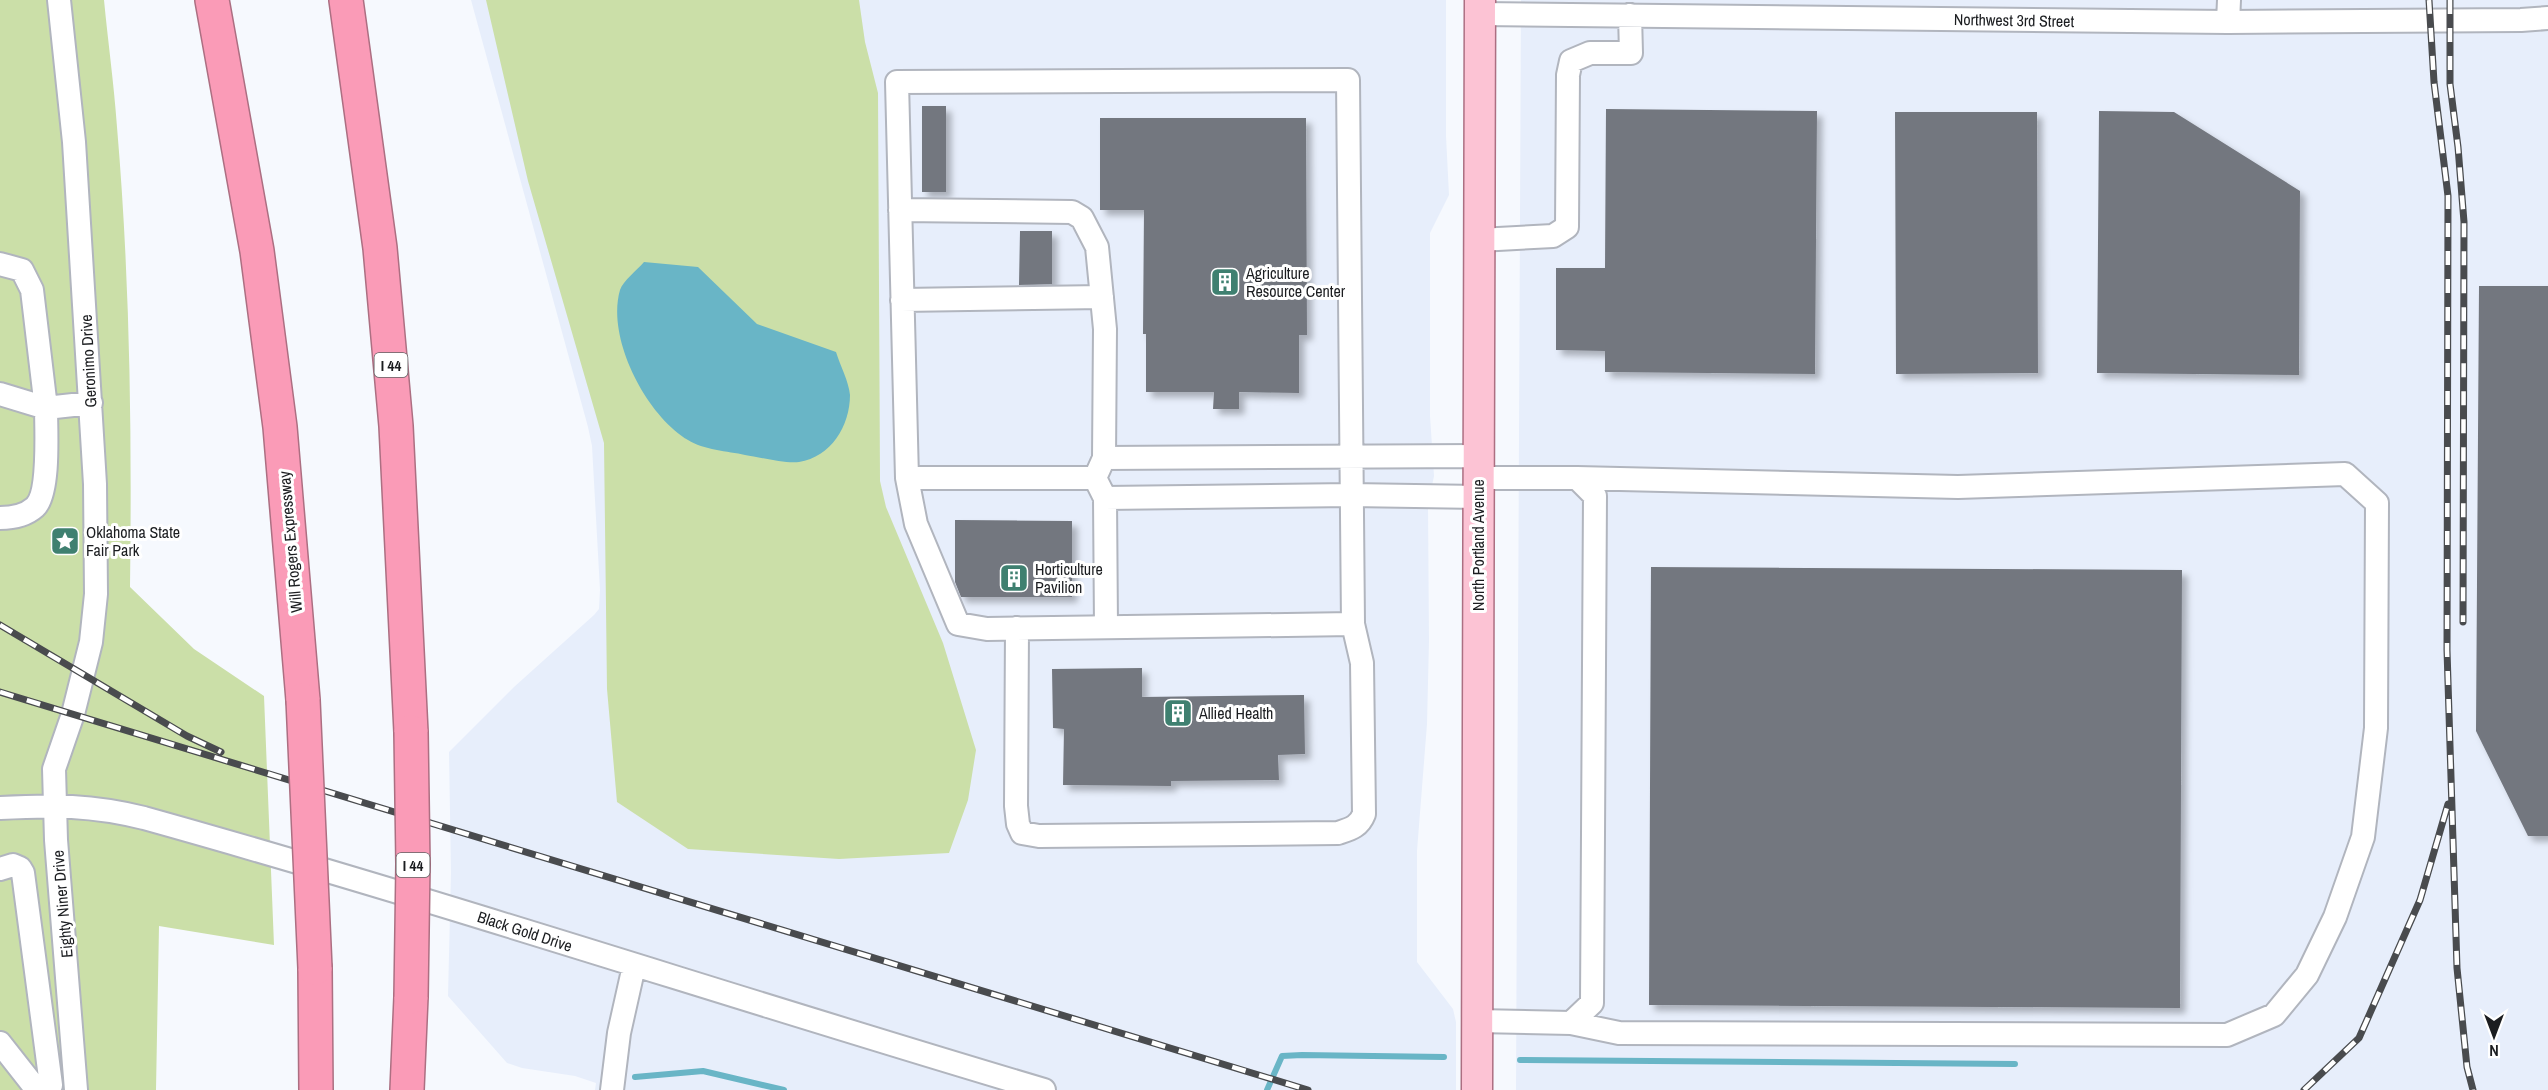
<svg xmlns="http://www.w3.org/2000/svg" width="2548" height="1090" font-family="'Archivo Narrow',sans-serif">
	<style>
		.built { fill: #e7eefb }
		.green { fill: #cbdfa8 }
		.water { fill: #69b5c6 }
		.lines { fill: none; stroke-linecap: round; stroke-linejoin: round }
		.stream { stroke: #69b5c6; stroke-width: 6 }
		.building { fill: #73777f; filter: url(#shadow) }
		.minor-casing { stroke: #b1b5be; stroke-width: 26 }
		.major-casing { stroke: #ac6f82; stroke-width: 33 }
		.highway-casing { stroke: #ac6f82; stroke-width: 36 }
		.minor { stroke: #fff; stroke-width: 22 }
		.major { stroke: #fcc3d4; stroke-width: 30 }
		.highway { stroke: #fa9bb7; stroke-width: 33 }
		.rail-casing { stroke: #494b4e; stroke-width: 7 }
		.rail { stroke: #fff; stroke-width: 4.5; stroke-dasharray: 14; stroke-linecap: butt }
		.highway-bridge-casing { stroke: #ac6f82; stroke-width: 36; stroke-linecap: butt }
		.highway-bridge { stroke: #fa9bb7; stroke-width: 33 }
		.labels { text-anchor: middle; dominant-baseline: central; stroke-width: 6; stroke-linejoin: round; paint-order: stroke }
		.shield { fill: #fff; stroke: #5f6163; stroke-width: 1.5 }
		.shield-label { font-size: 15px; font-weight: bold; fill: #1b1d20 }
		.street-label { font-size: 16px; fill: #1b1d20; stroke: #fff }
		.poi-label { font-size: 16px; fill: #1b1d20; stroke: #fff; text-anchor: start }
	</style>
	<defs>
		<filter id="shadow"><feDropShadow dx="5.5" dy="5.5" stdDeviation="3" flood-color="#0004"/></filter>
	</defs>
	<rect width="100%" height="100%" fill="#f6f9fe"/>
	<path class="built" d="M471,0h975v136l3,59 -19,38v183l4,60 -6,29 1,136 -2,83 -10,127v111l36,47 3,13v68h-861l1,-7 -21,-7 -53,-8 -15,-5 -59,-67 3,-123 -2,-121 65,-65 80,-72 5,-6 1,-19 -8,-144 -4,-19z
		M1521,0h1027v1090h-1032z"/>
	<path class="green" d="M0,0h104c4,42 10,84 13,127 13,153 15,306 13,460l64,62 70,47 10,249 -115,-19 -3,164h-156z
		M486,0h373l6,42 13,51 2,388 6,26 57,136 33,107 -8,50 -19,53 -110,6 -151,-10 -71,-47 -10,-113 -3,-246 -76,-262z"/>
	<path class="water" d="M644,262l54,5 59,57 79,28c4,13 13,30 14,43 0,31 -19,62 -51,67 -13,2 -40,-5 -54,-7 -17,-4 -42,-5 -57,-15 -42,-25 -82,-102 -68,-150 3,-9 17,-20 24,-28z"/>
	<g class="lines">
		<path class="stream" d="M1520,1060l495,4
			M635,1077l68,-6 81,19
			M1267,1090l15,-34 20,-1 142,2"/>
	</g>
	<path class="building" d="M922,106h24v86h-24z
		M1606,109l211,2 -2,263 -210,-2v-21l-49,-1v-82h49z
		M2099,111l75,1 126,79 -1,184 -202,-2z
		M1895,112h142l1,261 -142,1z
		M1100,118h206l1,217h-8v58l-60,-1v17h-26l1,-17h-68v-58h-3l1,-124h-44z
		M1020,231h32v53l-33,1z
		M2479,286h69v550h-20l-52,-105z
		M955,520l117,1v76h-111l-6,-15z
		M1651,567l531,3 -2,438 -531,-3z
		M1142,668v29l162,-2 1,59 -27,1 1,25 -108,1v5l-108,-1 1,-56 -11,-1 -1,-59z"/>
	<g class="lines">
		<g class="minor-casing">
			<path id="minor" d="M59,0l15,142 21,342 1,110 -5,48 -18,72 -19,55 2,71 20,250
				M1480,14l748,8 293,-2 27,-2
				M2228,22l1,-22
				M900,210l172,2 10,6 15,29 8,82 -1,129 -9,20 10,20 1,129
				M1479,240l74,-4 14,-9 1,-152 3,-14 19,-8h41l-1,-38
				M0,264l22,6 10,20 14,118 45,-5
				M902,300l200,-3
				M0,394l46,14c0,21 4,85 -11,99 -10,9 -22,11 -35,11
				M1104,458l375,-2
				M907,478h188
				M1105,498l246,-3 128,2
				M1017,628l-1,178 2,18 4,9 17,3 299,-3c12,-4 21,-6 26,-19l-2,-151 -9,-39 -5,-544 -451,2 10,396 9,46 42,100 29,5 366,-5
				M0,808c52,-3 92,-3 144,10 301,84 599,183 900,272
				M0,869l13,-4 7,3 3,5 28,212 -4,5
				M1477,1021l94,2 21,-20 3,-507 -18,-18h-98
				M1571,1023l48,10 608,2 47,-20 33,-40 28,-58 28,-80 13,-109 1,-225 -32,-29 -387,13 -381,-9
				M0,1043l37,47
				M612,1090l7,-57 15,-67"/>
		</g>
		<g class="major-casing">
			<path id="major" d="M1477,1090l3,-1090"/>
		</g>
		<g class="highway-casing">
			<path id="highway" d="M212,0l45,251 23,176 23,273
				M346,0l34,248 16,178 15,306
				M315,968l1,122
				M407,1090l4,-93"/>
		</g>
		<use href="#minor" class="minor"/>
		<use href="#major" class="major"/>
		<use href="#highway" class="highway"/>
		<g class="rail-casing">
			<path id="rail" d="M2429,0l5,82 14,114 -1,454 10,318 10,99 6,23
				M2450,0v84l8,63 6,75 -1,400
				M0,625l187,111 34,16
				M0,692l1308,398
				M2304,1090l55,-52 61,-138 28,-96"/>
		</g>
		<use href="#rail" class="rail"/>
		<g class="highway-bridge-casing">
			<path id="highway-bridge" d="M303,700l12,268
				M411,997l2,-133 -2,-132"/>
		</g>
		<use href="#highway-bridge" class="highway-bridge"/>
	</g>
	<defs>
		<g id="building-square" transform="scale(1.5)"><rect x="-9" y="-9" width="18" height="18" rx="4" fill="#3f8070" stroke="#fff"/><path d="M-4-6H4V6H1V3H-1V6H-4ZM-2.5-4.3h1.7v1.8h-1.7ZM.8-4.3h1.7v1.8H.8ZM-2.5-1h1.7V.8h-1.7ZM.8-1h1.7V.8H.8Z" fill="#fff"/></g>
		<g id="sight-square" transform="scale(1.5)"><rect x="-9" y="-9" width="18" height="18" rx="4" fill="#3f8070" stroke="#fff"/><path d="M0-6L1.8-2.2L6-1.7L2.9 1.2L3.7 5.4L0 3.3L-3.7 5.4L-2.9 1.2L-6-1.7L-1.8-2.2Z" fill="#fff"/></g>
	</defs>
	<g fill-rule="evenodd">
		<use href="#building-square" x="1225" y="282"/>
		<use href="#sight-square" x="65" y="541"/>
		<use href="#building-square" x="1014" y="578"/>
		<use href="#building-square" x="1178" y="713"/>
	</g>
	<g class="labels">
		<g class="shield">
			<rect x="374.5" y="353" width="33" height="24" rx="4.5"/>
			<rect x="396.5" y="853" width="33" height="24" rx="4.5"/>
		</g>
		<g class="shield-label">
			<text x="391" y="365">I 44</text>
			<text x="413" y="865">I 44</text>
		</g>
		<g class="street-label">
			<text transform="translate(2014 20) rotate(1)">Northwest 3rd Street</text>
			<text transform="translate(88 361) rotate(-93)">Geronimo Drive</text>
			<text transform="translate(290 542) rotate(-95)">Will Rogers Expressway</text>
			<text transform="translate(1478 545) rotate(-90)">North Portland Avenue</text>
			<text transform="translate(62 904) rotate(-95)">Eighty Niner Drive</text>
			<text transform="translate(525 931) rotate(18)">Black Gold Drive</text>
		</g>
		<g class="poi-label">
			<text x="1246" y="273">Agriculture<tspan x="1246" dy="18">Resource Center</tspan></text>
			<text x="86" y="532">Oklahoma State<tspan x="86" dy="18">Fair Park</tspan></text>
			<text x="1035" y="569">Horticulture<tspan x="1035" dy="18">Pavilion</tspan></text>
			<text x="1199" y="713">Allied Health</text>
		</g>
	</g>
	<g transform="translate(2494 1036) rotate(180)" stroke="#ffffff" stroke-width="4.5" paint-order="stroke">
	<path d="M0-4.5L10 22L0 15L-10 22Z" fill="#1b1d20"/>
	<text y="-9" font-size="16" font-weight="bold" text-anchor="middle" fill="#1b1d20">N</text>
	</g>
</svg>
